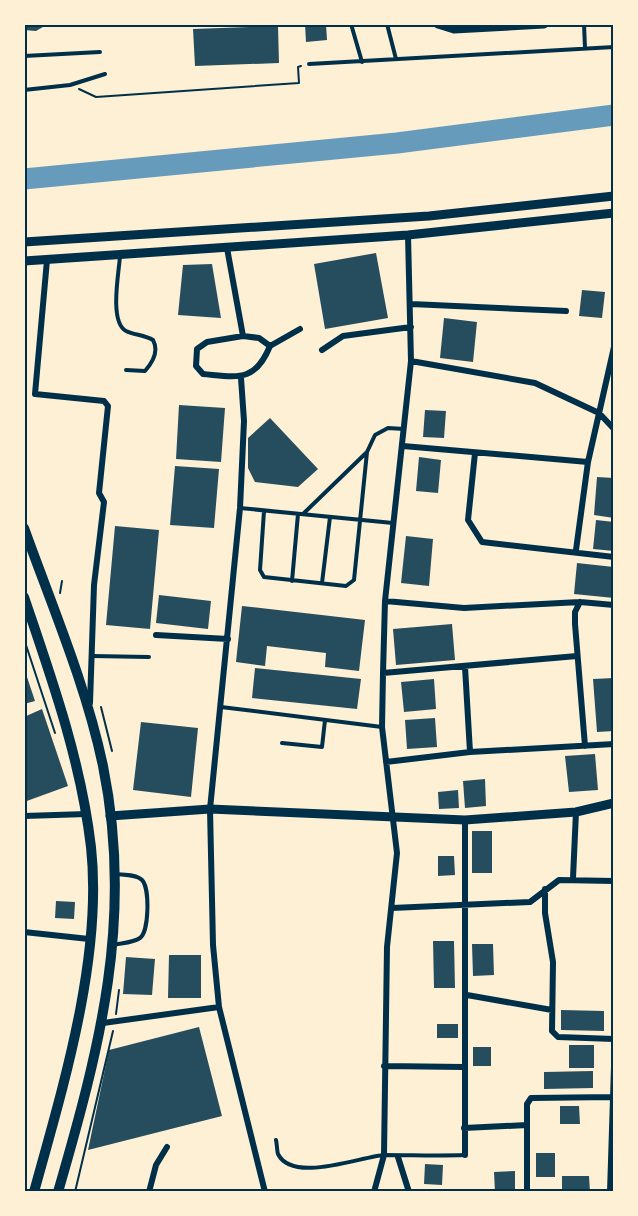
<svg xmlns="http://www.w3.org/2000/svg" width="638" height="1216" font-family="'Noto Serif',serif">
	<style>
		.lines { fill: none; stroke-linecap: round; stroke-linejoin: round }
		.river { stroke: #669bbc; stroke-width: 21 }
		.building { fill: #264d5e }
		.path { stroke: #003049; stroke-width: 2 }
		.service { stroke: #003049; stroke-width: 4 }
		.minor { stroke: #003049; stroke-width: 6 }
		.tertiary { stroke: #003049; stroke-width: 9 }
		.secondary { stroke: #003049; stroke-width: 10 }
		.neatline { fill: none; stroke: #003049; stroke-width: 2 }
	</style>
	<rect width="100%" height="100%" fill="#fdf0d5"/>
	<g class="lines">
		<path class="river" d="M24,179l373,-36 217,-28"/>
	</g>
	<path class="building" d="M24,24h24l-12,7 -12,-1z
		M305,24h21l1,16 -21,2z
		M278,26l1,37 -84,3 -2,-37z
		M376,253l12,65 -63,11 -11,-65z
		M212,264l9,54 -43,-3 5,-50z
		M582,290l23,2 -3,26 -23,-2z
		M444,318l33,4 -4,40 -33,-4z
		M179,405l46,3 -4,54 -45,-3z
		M425,410l21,1 -2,27 -21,-1z
		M270,418l48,51 -20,18 -43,-5 -7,-14v-30z
		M419,457l22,3 -3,33 -22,-2z
		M175,466l44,3 -5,59 -44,-3z
		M597,477l17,1v40l-20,-3z
		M596,520l18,2v29l-21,-2z
		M115,526l44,4 -9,99 -44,-4z
		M406,536l27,3 -4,47 -28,-3z
		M577,563l37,4v31l-40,-4z
		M159,595l52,6 -3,28 -52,-6z
		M242,606l123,14 -6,51 -34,-4 1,-14 -59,-7 -2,20 -29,-4z
		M452,624l3,36 -59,5 -3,-36z
		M24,668l11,33 -11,3z
		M255,668l106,11 -4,30 -105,-11z
		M614,678v53l-17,1 -4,-53z
		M434,679l2,30 -32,3 -3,-30z
		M42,709l26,77 -44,16v-85z
		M435,718l2,29 -30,2 -2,-29z
		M141,722l57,6 -7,69 -58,-7z
		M595,754l3,36 -29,2 -4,-36z
		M485,779l1,27 -21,2 -2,-27z
		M458,790l1,18 -20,1 -1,-17z
		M472,831h20v42h-20z
		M438,856h16l1,19 -17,1z
		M56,901l19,1 -1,17 -19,-1z
		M433,941h21l1,47h-21z
		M472,944h21l1,31 -21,1z
		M169,955h32v43h-33z
		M126,957l29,2 -3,36 -29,-1z
		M561,1010l43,1v20l-43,-1z
		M437,1024h21v14h-21z
		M199,1027l23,89 -134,34 21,-100z
		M569,1045h25v23h-25z
		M473,1047h18v19h-18z
		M593,1071v17l-49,1v-17z
		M560,1106h19l1,18h-20z
		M536,1153h19v24h-19z
		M425,1164l18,1 -1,20 -18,-1z
		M515,1171v21h-20l-1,-20z
		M562,1176h27l1,16h-28z"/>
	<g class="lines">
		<path class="path" d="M79,89l17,8 203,-14 -1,-16 3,-1
			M60,593l2,-12
			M24,639l31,94
			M101,707l11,44
			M116,1014l3,-24
			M75,1192l38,-161"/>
		<path class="service" d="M351,24l11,38
			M387,24l9,35
			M584,24l1,24
			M24,56l76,-4
			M309,64l305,-17
			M24,90l46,-5 35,-11
			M120,256c-1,16 -11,66 6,75 8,4 19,4 27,9 6,11 0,22 -8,31l-19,-1
			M240,508l153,15
			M264,511l-4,59 4,7 82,9 8,-6 13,-128
			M303,514l64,-62 8,-17 13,-7 16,1
			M292,581l6,-67
			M322,583l8,-66
			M92,656l57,1
			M221,707l161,20
			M282,743l40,4 3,-27
			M113,945c8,-2 20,-2 27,-7 9,-6 10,-50 2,-58 -6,-6 -19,-5 -27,-6
			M276,1140c1,4 1,11 2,14 15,30 84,2 107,1 27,0 53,1 80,0"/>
		<path class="minor" d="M227,248l16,88
			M47,260l-12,134 69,7 4,5 -9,87 5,9 -10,83 -4,118
			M411,304l155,7
			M243,336l16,2 11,8c-15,37 -33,31 -67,28l-7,-8 1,-17 10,-7z
			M270,346l30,-17
			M322,350l21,-14 68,-9
			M411,361l124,22 64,30 15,16
			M241,378l3,43 -4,87 -30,301 3,136 6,62 46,185
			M403,446l185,16
			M475,453l-7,67 14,22 132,15
			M576,550l12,-88 26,-115
			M385,601l79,7 116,-6 34,3
			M580,602l-5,10v12l10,122
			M156,635l72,4
			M465,667l5,85
			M383,673l194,-17
			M386,762l84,-10 144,-8
			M24,816l63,-2
			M573,878l3,-66
			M545,889v24l8,49 -1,69 6,6 56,2
			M392,908l138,-6 29,-22 55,1
			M24,932l65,7
			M467,995l85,15
			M103,1023l116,-16
			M384,1066l79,1
			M464,1128l63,-3
			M465,1155v-335
			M398,1157l11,35
			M149,1192l7,-27 11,-18
			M374,1192l10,-37 3,-208 10,-94 -15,-126 1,-54 2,-72 26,-240 -3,-126
			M527,1192v-88l4,-6 82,-1
			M610,1192l4,-125"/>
		<path class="tertiary" d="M438,24l16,5 90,-5
			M24,242l405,-26 185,-20
			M24,261l384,-26 206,-22
			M110,816l100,-7 255,11 111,-8 38,-9"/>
		<path class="secondary" d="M24,528c28,78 62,157 79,238 31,152 -3,281 -45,426
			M24,597c28,82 57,164 67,250 12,110 -28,240 -57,345"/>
	</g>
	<rect width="638" height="1216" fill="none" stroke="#fdf0d5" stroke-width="51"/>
	<rect x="26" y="26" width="586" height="1164" class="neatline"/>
</svg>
